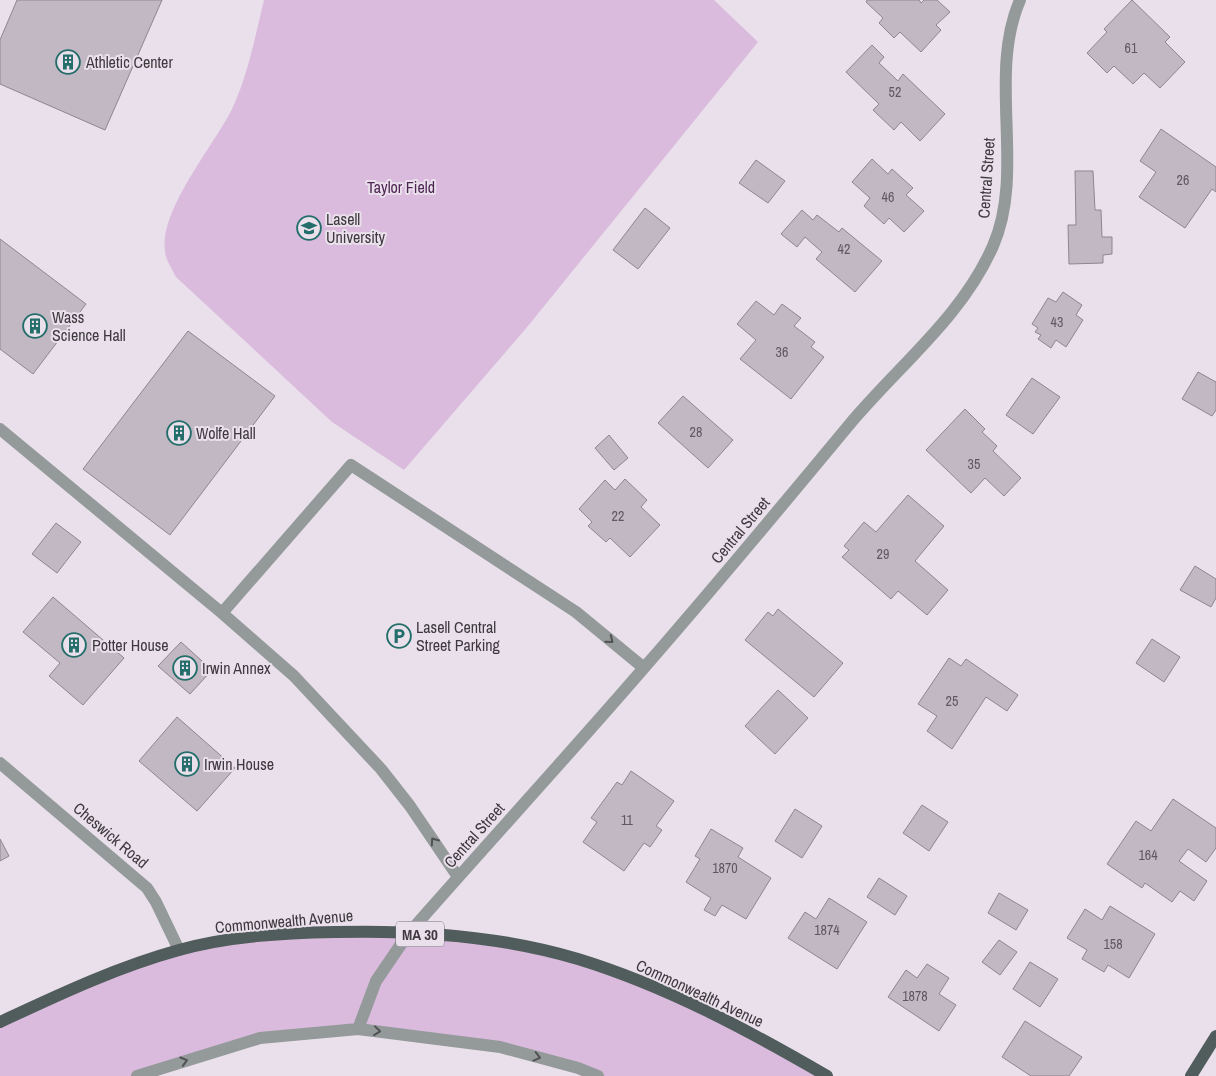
<svg xmlns="http://www.w3.org/2000/svg" width="1216" height="1076" font-family="'Archivo Narrow',sans-serif">
	<style>
		.green { fill: #dabbdd }
		.building { fill: #c2b8c3; stroke: #8e858f }
		.lines { fill: none; stroke-linecap: round; stroke-linejoin: round }
		.minor { stroke: #939a99; stroke-width: 12 }
		.major { stroke: #515d5c; stroke-width: 12 }
		.oneway { stroke: #525155 }
		.labels { text-anchor: middle; dominant-baseline: central; stroke-width: 4; stroke-linejoin: round; paint-order: stroke }
		.number-label { font-size: 14px; fill: #5e595f }
		.shield { fill: #eae0eb; stroke: #716b72; stroke-width: 1 }
		.shield-label { font-size: 15px; font-weight: bold; fill: #3d393e }
		.poi-label { font-size: 16px; fill: #3d393e; stroke: #eae0eb; text-anchor: start }
		.street-label { font-size: 16px; fill: #3d393e; stroke: #eae0eb }
		.park-label { font-size: 16px; fill: #4f2554; stroke: #eae0eb }
	</style>
	<rect width="100%" height="100%" fill="#eae0eb"/>
	<path class="green" d="M264,0h450l44,42 -230,284 -124,144 -72,-48 -156,-145c-4,-8 -10,-17 -11,-25 -6,-42 48,-105 67,-143 16,-34 23,-72 32,-109z
		M277,935l188,3 158,36 204,102h-229l-98,-29 -142,-18 -98,9 -123,38h-137v-54l179,-72z"/>
	<path class="building" d="M17,0h145l-57,130 -105,-46v-44z
		M867,0h52l2,3 3,-3h13l13,12 -14,13 5,5 -20,22 -21,-20 -6,6 -15,-15 4,-5 -17,-16z
		M1132,0l38,37 -5,5 20,20 -25,26 -16,-15 -11,11 -19,-18 -7,7 -20,-20 20,-21 -3,-3z
		M872,45l12,12 -5,6 19,18 5,-7 42,40 -25,27 -19,-19 -7,8 -21,-20 6,-6 -33,-32z
		M1161,129l55,38v25l-4,-3 -27,39 -46,-31 17,-25 -16,-11z
		M872,159l16,15 4,-5 21,19 -7,7 18,16 -20,21 -15,-14 -5,6 -20,-18 6,-8 -18,-16z
		M756,160l29,21 -17,22 -29,-20z
		M1075,171h18l2,39h6l1,27h10v17l-9,1v8l-34,1 -1,-39h8z
		M645,208l25,20 -32,41 -25,-19z
		M802,210l11,10 4,-5 22,17 3,-4 40,33 -27,31 -39,-33 6,-7 -17,-15 -8,10 -16,-13z
		M0,239l86,65 -53,70 -33,-25z
		M1063,292l19,13 -6,10 7,5 -17,27 -10,-7 -5,8 -13,-9 3,-4 -6,-3 3,-4 -6,-4 16,-26 8,4z
		M756,301l18,14 8,-11 19,14 -7,8 21,16 -4,5 13,10 -33,42 -51,-40 16,-19 -19,-16z
		M188,331l87,65 -105,139 -87,-66z
		M1198,372l18,10v28l-4,6 -30,-17z
		M1032,378l28,19 -27,37 -27,-19z
		M683,396l50,44 -25,28 -50,-45z
		M965,409l20,20 -3,3 15,14 -4,5 28,27 -17,18 -19,-18 -14,15 -45,-43z
		M609,435l19,23 -14,12 -19,-22z
		M625,479l22,21 -6,7 19,18 -30,32 -20,-19 -4,4 -18,-16 4,-4 -13,-13 26,-29 10,10z
		M908,495l36,31 -29,35 33,29 -21,25 -29,-24 -7,8 -49,-42 7,-7 -5,-4 20,-24 12,10z
		M56,523l25,19 -24,31 -25,-19z
		M1195,566l21,13v19l-5,9 -31,-17z
		M53,597l71,61 -41,47 -34,-29 11,-13 -37,-31z
		M778,609l65,54 -29,34 -69,-57 23,-28 5,4z
		M1152,639l28,18 -16,25 -28,-19z
		M181,642l31,28 -22,24 -32,-28z
		M949,658l12,8 5,-7 52,36 -11,16 -21,-14 -34,52 -25,-18 10,-15 -19,-12z
		M778,690l30,28 -33,36 -30,-28z
		M177,717l58,51 -38,43 -58,-50z
		M631,771l43,30 -18,25 6,4 -12,17 -6,-4 -20,28 -41,-29 14,-20 -6,-4 26,-36 5,3z
		M1173,799l43,29v20l-10,14 -18,-13 -9,12 28,20 -13,20 -14,-10 -8,11 -27,-19 -3,5 -35,-24 29,-43 15,10z
		M922,805l26,17 -19,29 -26,-18z
		M795,809l27,17 -20,32 -27,-17z
		M711,829l32,19 -5,9 33,21 -25,41 -24,-14 -7,11 -11,-6 7,-12 -25,-16 14,-23 -5,-3z
		M0,839l9,17 -9,5z
		M879,878l28,18 -12,19 -28,-18z
		M999,893l29,17 -12,20 -28,-17z
		M829,898l38,24 -30,47 -49,-31 17,-26 11,7z
		M1110,906l45,28 -26,44 -21,-13 -4,7 -22,-13 5,-9 -20,-12 18,-29 17,11z
		M999,940l18,12 -17,23 -18,-13z
		M1030,962l28,17 -18,28 -27,-18z
		M927,964l22,14 -10,16 17,11 -17,26 -51,-34 18,-27 11,8z
		M1025,1021l57,36 -13,19h-38l-29,-19z"/>
	<g class="lines">
		<path class="minor" d="M0,429l222,184
			M0,763l147,125 9,14 23,48
			M458,877l-48,-71 -29,-37 -87,-93 -72,-63 129,-148 225,147 68,56
			M358,1029l18,-48 32,-47c78,-89 158,-176 235,-265 70,-80 138,-162 206,-244 49,-59 113,-108 144,-179 33,-75 -6,-170 27,-246
			M137,1076l123,-38 98,-9 142,18 78,21 20,8"/>
		<path class="major" d="M0,1022c58,-27 117,-55 179,-72 49,-14 105,-17 156,-18 80,-2 166,4 243,27 88,27 170,71 249,117
			M1191,1076l25,-40"/>
	</g>
	<defs><path id="oneway-chevron" d="M-2-3.5L2.5 0L-2 3.5" fill="none" stroke-width="1.6" stroke-linecap="round" stroke-linejoin="round" transform="scale(1.25)"/></defs>
	<g class="oneway">
		<use href="#oneway-chevron" transform="translate(610 640) rotate(39)"/>
		<use href="#oneway-chevron" transform="translate(434 841) rotate(-125)"/>
		<use href="#oneway-chevron" transform="translate(377 1031) rotate(6)"/>
		<use href="#oneway-chevron" transform="translate(537 1057) rotate(15)"/>
		<use href="#oneway-chevron" transform="translate(184 1061) rotate(-17)"/>
	</g>
	<defs>
		<g id="building-ring" transform="scale(1.25)"><circle r="9.5" fill="#eae0eb" stroke="#236e6a" stroke-width="1.5"/><path d="M-4-6H4V6H1V3H-1V6H-4ZM-2.5-4.3h1.7v1.8h-1.7ZM.8-4.3h1.7v1.8H.8ZM-2.5-1h1.7V.8h-1.7ZM.8-1h1.7V.8H.8Z" fill="#236e6a"/></g>
		<g id="university-ring" transform="scale(1.25)"><circle r="9.5" fill="#eae0eb" stroke="#236e6a" stroke-width="1.5"/><path d="M0-5L7-2L0 1L-7-2ZM-4 1L0 2.5L4 1V4Q0 6-4 4Z" fill="#236e6a"/></g>
		<g id="parking-ring" transform="scale(1.25)"><circle r="9.5" fill="#eae0eb" stroke="#236e6a" stroke-width="1.5"/><path d="M-3.5-5.5H1a3.5 3.5 0 0 1 0 7H-1V5.5H-3.5ZM-1-3.4V-.6H.8a1.4 1.4 0 0 0 0-2.8Z" fill="#236e6a"/></g>
	</defs>
	<g fill-rule="evenodd">
		<use href="#building-ring" x="68" y="62"/>
		<use href="#university-ring" x="309" y="228"/>
		<use href="#building-ring" x="35" y="326"/>
		<use href="#building-ring" x="179" y="433"/>
		<use href="#parking-ring" x="399" y="636"/>
		<use href="#building-ring" x="74" y="645"/>
		<use href="#building-ring" x="185" y="668"/>
		<use href="#building-ring" x="187" y="764"/>
	</g>
	<g class="labels">
		<g class="number-label">
			<text x="1131" y="48">61</text>
			<text x="895" y="92">52</text>
			<text x="1183" y="180">26</text>
			<text x="888" y="197">46</text>
			<text x="844" y="249">42</text>
			<text x="1057" y="322">43</text>
			<text x="782" y="352">36</text>
			<text x="696" y="432">28</text>
			<text x="974" y="464">35</text>
			<text x="618" y="516">22</text>
			<text x="883" y="554">29</text>
			<text x="952" y="701">25</text>
			<text x="627" y="820">11</text>
			<text x="1148" y="855">164</text>
			<text x="725" y="868">1870</text>
			<text x="827" y="930">1874</text>
			<text x="1113" y="944">158</text>
			<text x="915" y="996">1878</text>
		</g>
		<rect class="shield" x="396" y="921.5" width="48" height="25" rx="4"/>
		<g class="shield-label">
			<text x="420" y="934">MA 30</text>
		</g>
		<g class="poi-label">
			<text x="86" y="62">Athletic Center</text>
			<text x="326" y="219">Lasell<tspan x="326" dy="18">University</tspan></text>
			<text x="52" y="317">Wass<tspan x="52" dy="18">Science Hall</tspan></text>
			<text x="196" y="433">Wolfe Hall</text>
			<text x="416" y="627">Lasell Central<tspan x="416" dy="18">Street Parking</tspan></text>
			<text x="92" y="645">Potter House</text>
			<text x="202" y="668">Irwin Annex</text>
			<text x="204" y="764">Irwin House</text>
		</g>
		<g class="street-label">
			<text transform="translate(986 178) rotate(-86)">Central Street</text>
			<text transform="translate(740 530) rotate(-50)">Central Street</text>
			<text transform="translate(111 835) rotate(40)">Cheswick Road</text>
			<text transform="translate(474 835) rotate(-48)">Central Street</text>
			<text transform="translate(284 921) rotate(-5)">Commonwealth Avenue</text>
			<text transform="translate(700 993) rotate(25)">Commonwealth Avenue</text>
		</g>
		<g class="park-label">
			<text x="401" y="187">Taylor Field</text>
		</g>
	</g>
</svg>
